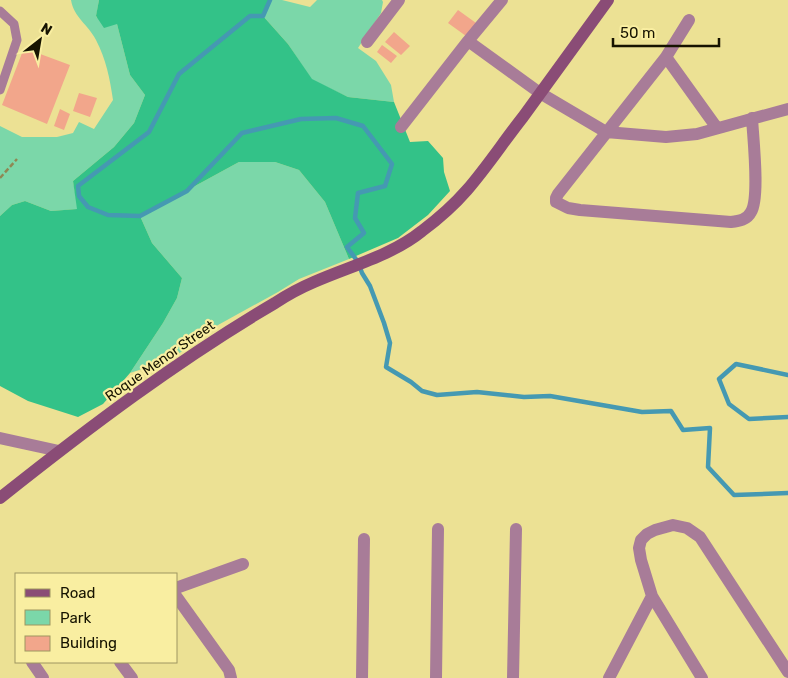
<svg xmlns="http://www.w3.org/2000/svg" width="788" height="678" font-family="Rubik,sans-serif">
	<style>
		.green { fill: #7bd7a9 }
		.forest { fill: #33c288 }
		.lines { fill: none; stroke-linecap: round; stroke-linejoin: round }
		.stream { stroke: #4599b2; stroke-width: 4.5 }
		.building { fill: #f2a68b }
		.path { stroke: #8f8854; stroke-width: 2.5; stroke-dasharray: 5 2.5; stroke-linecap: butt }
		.lane { stroke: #a87c98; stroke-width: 9 }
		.street { stroke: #a87c98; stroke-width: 12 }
		.secondary { stroke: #8a4c76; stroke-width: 12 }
		.labels { text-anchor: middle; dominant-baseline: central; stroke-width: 4.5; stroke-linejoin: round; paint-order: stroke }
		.street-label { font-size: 14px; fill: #161300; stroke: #f9eea1 }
	</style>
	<rect width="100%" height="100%" fill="#ece194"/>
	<path class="green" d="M71,0h28l-3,17 21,7 13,51 15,20 -11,28 -20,24 -41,34 5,28 -27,2 -26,-10 -13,4 -12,11v-90l22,11h35l16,-4 6,-11 15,7 19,-29c-3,-21 -7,-41 -17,-60 -8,-16 -22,-22 -25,-40z
		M270,0h12l28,7 7,-7h65l1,2 -2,11 -23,35 18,13 15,24 3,17 -46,-5 -36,-17 -24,-36 -25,-28z
		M239,162h36l24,8 26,32 24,57 -50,20 -21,13 -69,38 -37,29 -42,14 33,-50 14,-25 5,-20 -30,-35 -12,-27z"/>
	<path class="forest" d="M99,0h171l-7,16 25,28 24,35 36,18 46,5 16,40 18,-1 15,17 1,14 6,19 -22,24 -30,23 -49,21 -24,-57 -26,-32 -24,-8h-36l-99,54 12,27 30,35 -5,20 -14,25 -33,50 -27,31 -25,13 -50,-16 -28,-15v-170l12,-11 13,-4 26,10 26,-2 -4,-28 41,-34 20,-24 11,-28 -15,-20 -13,-51 -13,4 -8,-12z"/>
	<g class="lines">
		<path class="stream" d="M270,0l-7,16h-13l-71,58 -30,58 -71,54 1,10 9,11 20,8 32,1 47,-25 55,-58 59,-14 35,-1 27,8 29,38 -7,22 -27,7 -3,25 9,15 -17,14 11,15 4,11 8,13 14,37 6,20 -4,24 25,15 11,9 15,4 40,-3 47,5 26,-1 92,16 29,-1 12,19 27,-2 -2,39 26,28 54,-2
			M788,375l-52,-11 -17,15 10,25 20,15 39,-2"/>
	</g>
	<path class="building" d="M458,10l18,13 -10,13 -18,-13z
		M394,32l16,14 -9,9 -16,-13z
		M382,45l15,11 -6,7 -14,-11z
		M24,48l46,17 -23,59 -45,-19z
		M79,93l18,5 -7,19 -17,-6z
		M60,109l10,5 -6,16 -10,-4z"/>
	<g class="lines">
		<path class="path" d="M0,178l17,-19"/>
		<path class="lane" d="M0,11l14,13 3,16 -17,50"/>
		<path class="street" d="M689,20l-23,37 -108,137 -2,4v4l12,6 12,2 151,12c8,-1 16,-2 20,-10 9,-14 2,-75 1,-94
			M468,41l72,52 66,39 60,5 31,-3 91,-25
			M367,42l32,-42
			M666,57l51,71
			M401,127l67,-86 34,-41
			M0,438l59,13
			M176,588l67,-24
			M176,596l53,74 2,8
			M32,662l11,16
			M120,662l12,16
			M362,678l2,-139
			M436,678l2,-149
			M513,678l3,-149
			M609,678l43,-82
			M702,678l-50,-82 -11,-36 -2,-12 2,-8 6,-6 8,-4 18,-5 14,3 13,9 88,135"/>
		<path class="secondary" d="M0,498c88,-70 178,-138 275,-195 12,-8 25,-15 39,-21 36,-16 77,-26 108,-51 16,-12 32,-26 45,-41 20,-23 37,-49 56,-73 28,-39 57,-78 85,-117"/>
	</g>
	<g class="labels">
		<g class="street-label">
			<text transform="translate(160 361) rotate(-35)">Roque Menor Street</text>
		</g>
	</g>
	<rect x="15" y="573" width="162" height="90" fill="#f9eea1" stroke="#9e9661"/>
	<rect x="25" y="589" width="25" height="8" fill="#8a4c76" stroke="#9e9661"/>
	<text x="60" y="598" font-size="15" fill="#161300">Road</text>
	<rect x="25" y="610" width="25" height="15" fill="#7bd7a9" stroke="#9e9661"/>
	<text x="60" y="623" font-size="15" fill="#161300">Park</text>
	<rect x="25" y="636" width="25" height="15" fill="#f2a68b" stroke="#9e9661"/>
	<text x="60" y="648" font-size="15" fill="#161300">Building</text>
	<g transform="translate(40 40) rotate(31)" stroke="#f9eea1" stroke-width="4" paint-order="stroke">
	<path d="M0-4L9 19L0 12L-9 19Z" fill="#161300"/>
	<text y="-8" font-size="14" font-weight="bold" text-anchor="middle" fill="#161300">N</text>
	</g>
	<path d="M613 38v8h106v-8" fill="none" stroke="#161300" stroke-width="2.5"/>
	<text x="620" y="38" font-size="15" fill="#161300" stroke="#f9eea1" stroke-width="4" paint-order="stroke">50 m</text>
</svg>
